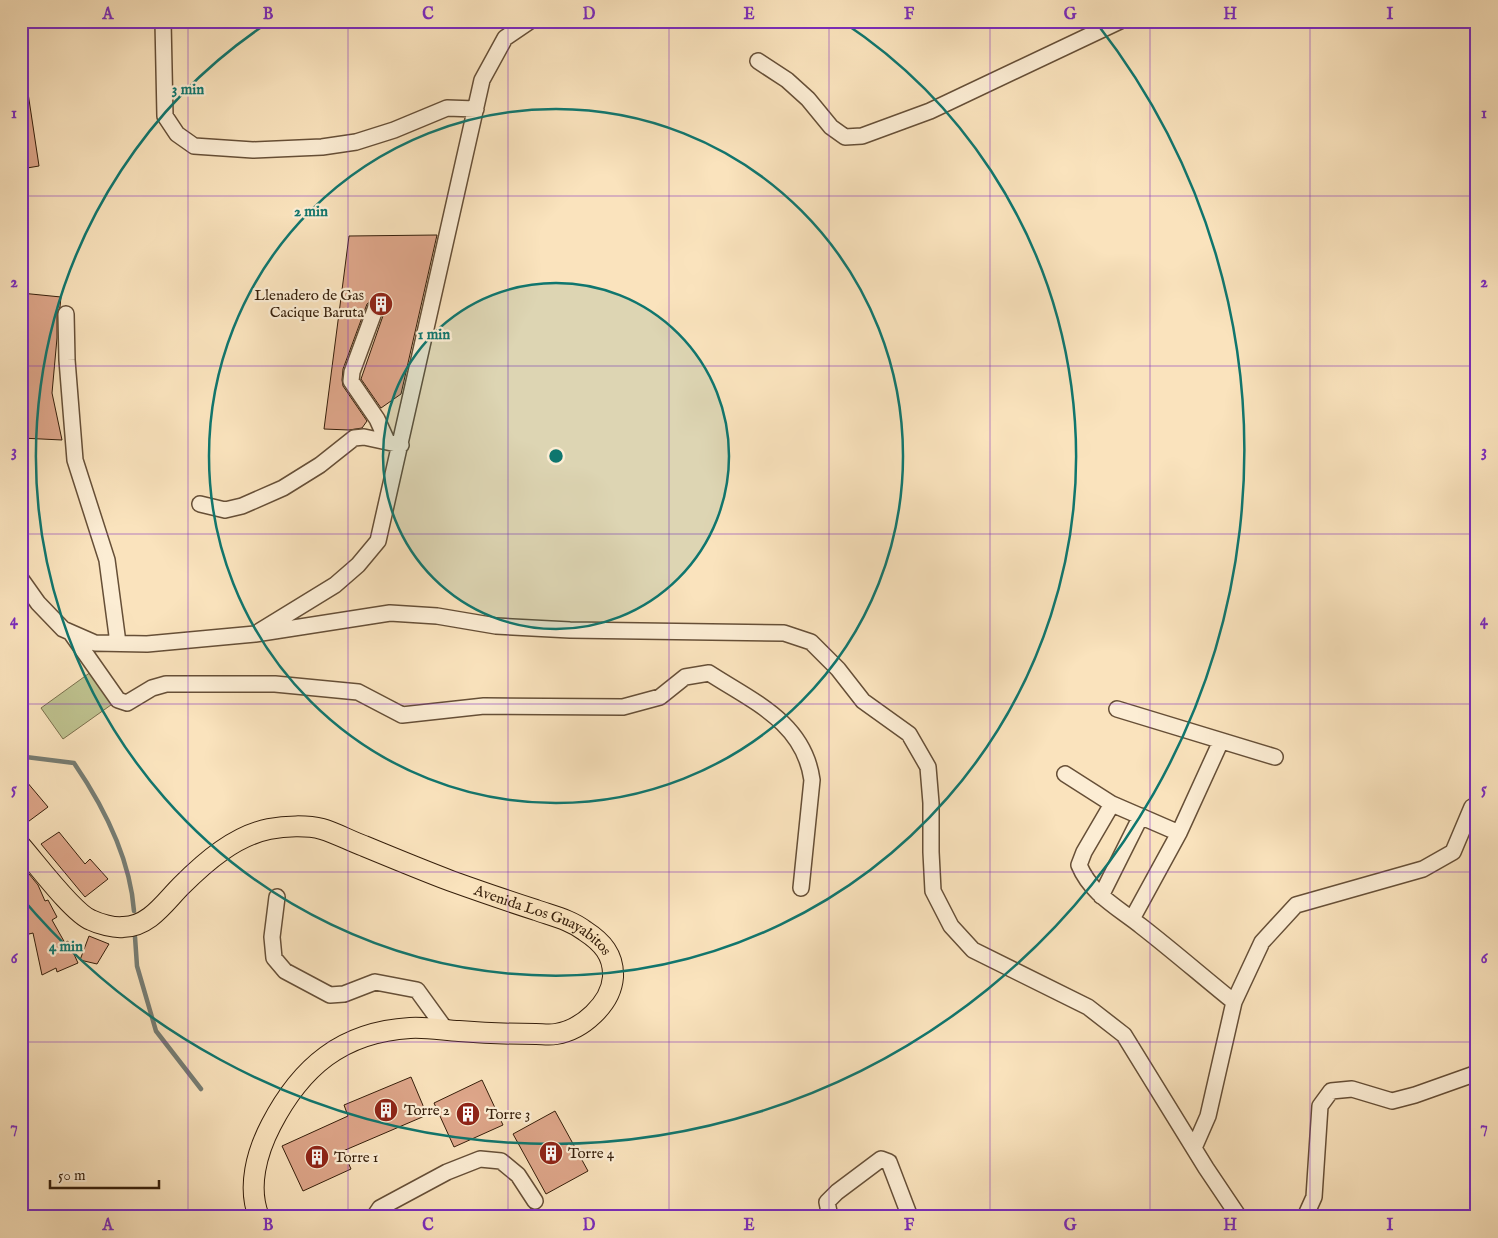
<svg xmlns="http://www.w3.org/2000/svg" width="1498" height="1238" font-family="'IM FELL English',serif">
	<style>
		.green { fill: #bfc390; stroke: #7a704d }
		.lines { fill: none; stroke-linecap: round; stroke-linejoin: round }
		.stream { stroke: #767d74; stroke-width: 4.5 }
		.building { fill: #dea68a; stroke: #351e0a }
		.minor-casing { stroke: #664f37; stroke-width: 18 }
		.major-casing { stroke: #351e0a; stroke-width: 22 }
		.minor { stroke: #fcedd4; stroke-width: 15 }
		.major { stroke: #fae3bd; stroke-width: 20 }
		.grid { fill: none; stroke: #7b2cbf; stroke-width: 1; stroke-opacity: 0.55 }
		.ring { fill: none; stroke: #0f766e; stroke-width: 2.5 }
		.labels { text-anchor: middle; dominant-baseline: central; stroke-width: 4.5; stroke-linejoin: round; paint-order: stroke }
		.poi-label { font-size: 15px; fill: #351e0a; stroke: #fcedd4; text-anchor: start }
		.street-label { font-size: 15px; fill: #351e0a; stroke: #fcedd4 }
		.centre { fill: #0f766e; stroke: #fcedd4; stroke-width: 2.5 }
		.ring-label { font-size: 15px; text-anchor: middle; font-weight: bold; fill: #0f766e; stroke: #fcedd4; stroke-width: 4.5; stroke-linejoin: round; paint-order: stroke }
		.neatline { fill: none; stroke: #7b2cbf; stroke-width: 2 }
		.grid-label { font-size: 16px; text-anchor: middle; font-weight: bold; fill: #7b2cbf }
	</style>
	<rect width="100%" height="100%" fill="#fae3bd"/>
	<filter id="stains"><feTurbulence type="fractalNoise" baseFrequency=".004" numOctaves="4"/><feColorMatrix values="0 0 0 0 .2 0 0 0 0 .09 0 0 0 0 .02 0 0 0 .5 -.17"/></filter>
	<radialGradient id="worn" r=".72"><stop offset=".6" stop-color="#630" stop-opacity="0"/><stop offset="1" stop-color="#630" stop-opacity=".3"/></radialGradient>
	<path class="green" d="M95,669l23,31 -55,39 -22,-31z"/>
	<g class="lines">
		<path class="stream" d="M21,754l5,3 48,6c30,44 56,94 60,148
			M135,937l2,29 19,65 45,58"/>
	</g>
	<path class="building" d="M21,93h7l11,73 -18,3z
		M437,235l-36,159 -20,14 -20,-29 24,-69v-5l-2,-4 -9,-3 -7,6 -24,65 -1,11 1,6 24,35 -5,7 -13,2 -25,-1 25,-193z
		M21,293l40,4 -1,10 -3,7v24l-5,55 10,47 -41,-2z
		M21,775l27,32 -27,20z
		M59,832l26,32 5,-5 18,20 -23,18 -44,-53z
		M29,874l9,11 7,16 3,-1 9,17 -5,3 13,23 3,-2 10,22 -21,9 -1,-4 -14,7 -9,-42 -12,3v-31h7l-7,-16v-12z
		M89,936l20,8 -12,20 -17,-4z
		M411,1077l16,38 -84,36 8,18 -48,22 -21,-45 66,-30 -4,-11z
		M482,1080l21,45 -49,22 -20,-44z
		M555,1111l33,60 -42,23 -33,-60z"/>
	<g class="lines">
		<g class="minor-casing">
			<path id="minor" d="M163,21l2,95 12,18 17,12 59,4 69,-3 34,-5 38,-12 53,-22 29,1
				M758,61l29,19 21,19 23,28 14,10 17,-1 68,-25 190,-90
				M376,307l-24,65 -1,9 26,38 10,22
				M66,314l1,46 8,100 32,100 11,83
				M200,504l25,6 17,-4 41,-18 37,-23 34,-27 10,-1 37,8
				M21,579l17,24 25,26 32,14 52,1 108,-10 135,-21 47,3 59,10 74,4 214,3 27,9 27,27 25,32 46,33 19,33 3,36v49l2,39 18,35 22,24 115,57 36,28 82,133 33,49
				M260,631l75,-46 23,-20 20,-24 104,-461 23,-42 25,-17
				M71,633l47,67 9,3 25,-15 14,-4h109l83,8 44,23 82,-9 139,1 37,-10 25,-20 24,-4c43,28 95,49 103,107l-11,108
				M1117,709l158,48
				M1065,774l47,30 -28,48 -5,13c12,29 38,42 62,61 31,24 62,51 93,76
				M1112,804l67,29 -47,86
				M1179,833l42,-92
				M1101,896l40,-80
				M277,897l-5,40 2,21 11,13 45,24 14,-1 31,-12 42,8 29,40
				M1194,1148l14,-32 26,-114 28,-60 34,-37 127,-36 30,-17 19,-45
				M374,1217l6,-9 67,-36 33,-13 21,2 17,14 17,26
				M830,1217l-3,-15 10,-10 44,-33 8,3 21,55
				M1305,1217l9,-20 6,-91 11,-15 21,-2 40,12 23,-6 62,-22"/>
		</g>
		<g class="major-casing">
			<g id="major">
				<path id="s1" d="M21,846c15,17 52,67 70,74 8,4 23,8 32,7 26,0 42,-25 58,-41 25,-25 54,-50 88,-57 16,-3 38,-4 53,0 14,4 28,12 42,17 29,12 58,24 87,35 28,10 57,20 85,29 17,6 35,10 49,21 17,11 29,24 28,46 -2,27 -31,53 -57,57 -7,1 -14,0 -20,0 -26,0 -51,-1 -77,-3 -16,-1 -33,-4 -49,-3 -68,4 -109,39 -139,97 -14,27 -24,62 -12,92"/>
			</g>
		</g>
		<use href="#minor" class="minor"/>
		<use href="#major" class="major"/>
	</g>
	<path class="grid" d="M188,21v1196M348,21v1196M508,21v1196M669,21v1196M829,21v1196M990,21v1196M1150,21v1196M1310,21v1196M21,196h1456M21,366h1456M21,534h1456M21,704h1456M21,872h1456M21,1042h1456"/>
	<circle cx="556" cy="456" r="173" fill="#0f766e" fill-opacity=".12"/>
	<g class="ring">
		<circle cx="556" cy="456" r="173"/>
		<circle cx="556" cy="456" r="347"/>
		<path d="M843 22A520 520 0 1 1 269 22"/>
		<path d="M1098 25A693 693 0 0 1 21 897"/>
	</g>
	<defs>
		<g id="building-disc" transform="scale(1.25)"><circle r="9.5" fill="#8f2418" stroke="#fcedd4"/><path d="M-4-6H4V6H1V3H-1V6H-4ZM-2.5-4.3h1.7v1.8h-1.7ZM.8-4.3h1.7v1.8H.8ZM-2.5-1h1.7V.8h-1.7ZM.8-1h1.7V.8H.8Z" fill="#fff"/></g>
	</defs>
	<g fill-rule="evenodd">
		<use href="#building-disc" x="381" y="304"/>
		<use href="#building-disc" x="386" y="1110"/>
		<use href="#building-disc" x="468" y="1114"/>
		<use href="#building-disc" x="551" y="1153"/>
		<use href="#building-disc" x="317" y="1157"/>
	</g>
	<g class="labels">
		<g class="poi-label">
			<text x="364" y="295" text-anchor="end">Llenadero de Gas<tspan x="364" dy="17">Cacique Baruta</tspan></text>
			<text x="404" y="1110">Torre 2</text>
			<text x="486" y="1114">Torre 3</text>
			<text x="568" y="1153">Torre 4</text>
			<text x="334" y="1157">Torre 1</text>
		</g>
		<g class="street-label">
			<text stroke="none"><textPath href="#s1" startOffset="608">Avenida Los Guayabitos</textPath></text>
		</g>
	</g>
	<circle cx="556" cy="456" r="8" class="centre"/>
	<g class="ring-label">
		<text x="188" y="94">3 min</text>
		<text x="311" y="216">2 min</text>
		<text x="434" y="339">1 min</text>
		<text x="66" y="951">4 min</text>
	</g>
	<rect width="1498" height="1238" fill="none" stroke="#fae3bd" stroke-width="55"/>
	<path d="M50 1180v8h109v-8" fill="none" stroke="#351e0a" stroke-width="2.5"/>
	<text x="58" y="1180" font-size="15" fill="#351e0a" stroke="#fcedd4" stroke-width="4" paint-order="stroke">50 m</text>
	<rect x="28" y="28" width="1442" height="1182" class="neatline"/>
	<g class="grid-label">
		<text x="108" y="19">A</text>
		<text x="268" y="19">B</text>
		<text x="428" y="19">C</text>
		<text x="589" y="19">D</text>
		<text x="749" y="19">E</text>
		<text x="909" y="19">F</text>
		<text x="1070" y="19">G</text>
		<text x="1230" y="19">H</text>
		<text x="1390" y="19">I</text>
		<text x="14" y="118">1</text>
		<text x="1484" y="118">1</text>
		<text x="14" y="287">2</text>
		<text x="1484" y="287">2</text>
		<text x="14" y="456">3</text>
		<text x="1484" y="456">3</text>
		<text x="14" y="625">4</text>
		<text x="1484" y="625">4</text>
		<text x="14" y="794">5</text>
		<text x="1484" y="794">5</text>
		<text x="14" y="963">6</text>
		<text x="1484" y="963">6</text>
		<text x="14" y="1132">7</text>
		<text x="1484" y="1132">7</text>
		<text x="108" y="1230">A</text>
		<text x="268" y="1230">B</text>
		<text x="428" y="1230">C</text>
		<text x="589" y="1230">D</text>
		<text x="749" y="1230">E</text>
		<text x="909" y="1230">F</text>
		<text x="1070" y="1230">G</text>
		<text x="1230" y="1230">H</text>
		<text x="1390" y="1230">I</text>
	</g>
	<rect width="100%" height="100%" filter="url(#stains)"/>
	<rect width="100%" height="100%" fill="url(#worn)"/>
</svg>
